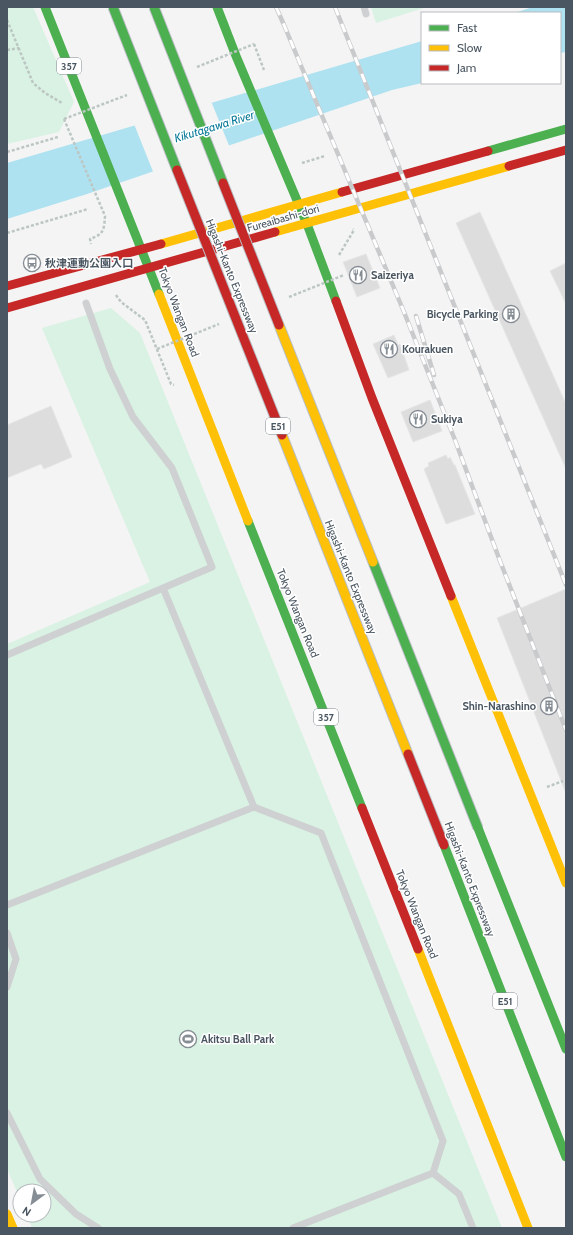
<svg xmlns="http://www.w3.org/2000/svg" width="573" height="1235" font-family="Cabin,'Noto Sans JP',sans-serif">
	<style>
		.green { fill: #d9f2e3 }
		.water { fill: #aee2f0 }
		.pier { fill: #f4f4f4 }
		.building { fill: #ddddde; stroke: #e5e6e7 }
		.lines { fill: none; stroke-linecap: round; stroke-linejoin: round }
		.path { stroke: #bcc7c4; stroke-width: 2.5; stroke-dasharray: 3 2; stroke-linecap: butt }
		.lane { stroke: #ced0d2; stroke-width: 7 }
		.fast { stroke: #4caf50; stroke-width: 9 }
		.slow { stroke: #ffc107; stroke-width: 9 }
		.jam { stroke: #c62828; stroke-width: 9 }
		.rail-casing { stroke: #c9cacc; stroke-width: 4.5 }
		.rail { stroke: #fff; stroke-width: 3; stroke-dasharray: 9; stroke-linecap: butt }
		.fast-bridge-casing { stroke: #b9bec3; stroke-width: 11; stroke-linecap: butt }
		.slow-bridge-casing { stroke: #b9bec3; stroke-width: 11; stroke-linecap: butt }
		.jam-bridge-casing { stroke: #b9bec3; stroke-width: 11; stroke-linecap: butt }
		.path-bridge { stroke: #bcc7c4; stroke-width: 2.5; stroke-dasharray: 3 2; stroke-linecap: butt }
		.fast-bridge { stroke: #4caf50; stroke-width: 9 }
		.slow-bridge { stroke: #ffc107; stroke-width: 9 }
		.jam-bridge { stroke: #c62828; stroke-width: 9 }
		.labels { text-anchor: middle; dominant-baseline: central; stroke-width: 3; stroke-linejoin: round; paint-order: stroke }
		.shield { fill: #fff; stroke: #808990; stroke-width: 1 }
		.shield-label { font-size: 10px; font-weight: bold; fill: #4a5661 }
		.street-label { font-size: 11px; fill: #4a5661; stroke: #fff }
		.poi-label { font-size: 11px; font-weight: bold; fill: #4a5661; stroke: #fff; text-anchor: start }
		.water-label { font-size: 12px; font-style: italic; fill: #0c7c9b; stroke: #fff }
	</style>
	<rect width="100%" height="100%" fill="#f4f4f4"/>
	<path class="green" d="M7,7h26l41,95 -15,30 -52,12z
		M371,7h56l-51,16z
		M111,308l29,25 362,895h-470l-5,-13h17v-24h-24v8l-13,-30v-525l143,-62 -108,-254z"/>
	<path class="water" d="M533,7h33v45l-6,1v-40h-46z
		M422,41v42l-30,7 -305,104 -80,25v-56z"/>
	<path class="pier" d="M211,101l19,47 -76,26 -20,-50z"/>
	<path class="building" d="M480,212l86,192v65l-110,-246z
		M366,254l14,34 -23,9 -14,-35z
		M566,263v41l-16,-33z
		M394,335l4,10 2,-1 9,26 -21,8 -15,-34z
		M430,400l12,31 -29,11 -12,-30z
		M51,406l21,51 -28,12 -3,-5 -34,14v-53z
		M446,455l2,4 2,-2 4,8h1l20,49 -29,10 -22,-55 5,-3 -1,-3z
		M566,589v202h-1l-68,-173z"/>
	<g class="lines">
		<path class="path" d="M7,20l26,63 12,10 17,10
			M254,44l10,26
			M7,50l12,-2
			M64,119l41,97c-1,14 -1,18 -15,23l1,5
			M7,152l51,-15
			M302,163l23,-7
			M7,233l81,-24
			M339,255l15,-25 -1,-1
			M116,295l5,7 24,18 26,64 3,1
			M547,787l16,-6"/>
		<path class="lane" d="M364,7l2,7
			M163,588l91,219
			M7,655l205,-88 -40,-99 -39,-51 -23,-48 -24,-66
			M7,905l247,-98 67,26 122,308 -10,32
			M7,933l9,26 -9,28
			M7,1113l33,66 36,35 22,14
			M433,1173l26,21 14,34
			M293,1228l140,-55"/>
		<path class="fast" d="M45,7l114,287
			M217,7l19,49 71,168 29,77
			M488,151l78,-22
			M248,521l114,287
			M478,828l88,221
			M444,845l122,312"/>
		<path class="slow" d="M275,232l234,-66
			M161,244l181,-52
			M159,294l89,227
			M451,596l115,287
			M418,949l110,279
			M7,1214l6,14"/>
		<path class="jam" d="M509,166l57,-16
			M342,192l146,-41
			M7,286l154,-42
			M336,301l36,97 79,198
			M7,308l268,-76
			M362,808l56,141"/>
		<g class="rail-casing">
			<path id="rail" d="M276,7l8,18 120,287 51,128 45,121 66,169
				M335,7l231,578
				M416,316l18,59"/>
		</g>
		<use href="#rail" class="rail"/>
		<g class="fast-bridge-casing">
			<path id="fast-bridge" d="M113,7l64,163
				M154,7l69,176
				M373,562l105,266"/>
		</g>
		<g class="slow-bridge-casing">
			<path id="slow-bridge" d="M279,325l94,237
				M282,435l126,319"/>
		</g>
		<g class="jam-bridge-casing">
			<path id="jam-bridge" d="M177,170l105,265
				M223,183l56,142
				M408,754l36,91"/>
		</g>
		<path class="path-bridge" d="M197,67l57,-23
			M64,119l63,-24
			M289,297l55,-22
			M157,349l62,-25"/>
		<use href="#fast-bridge" class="fast-bridge"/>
		<use href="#slow-bridge" class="slow-bridge"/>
		<use href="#jam-bridge" class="jam-bridge"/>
	</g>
	<defs>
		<g id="bus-ring" transform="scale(0.9)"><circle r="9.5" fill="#fff" stroke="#868d94" stroke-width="1.5"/><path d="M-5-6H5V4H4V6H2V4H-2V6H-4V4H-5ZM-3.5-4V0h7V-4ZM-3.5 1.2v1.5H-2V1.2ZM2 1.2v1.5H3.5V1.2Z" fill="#868d94"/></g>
		<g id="restaurant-ring" transform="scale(0.9)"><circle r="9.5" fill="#fff" stroke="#868d94" stroke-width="1.5"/><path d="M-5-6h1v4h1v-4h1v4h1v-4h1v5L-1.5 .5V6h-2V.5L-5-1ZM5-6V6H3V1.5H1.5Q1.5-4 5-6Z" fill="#868d94"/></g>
		<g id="building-ring" transform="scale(0.9)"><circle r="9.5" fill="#fff" stroke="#868d94" stroke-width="1.5"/><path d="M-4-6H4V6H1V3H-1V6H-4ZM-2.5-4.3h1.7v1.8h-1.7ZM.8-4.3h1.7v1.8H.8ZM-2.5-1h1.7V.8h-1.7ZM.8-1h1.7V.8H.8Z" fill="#868d94"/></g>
		<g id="stadium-ring" transform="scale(0.9)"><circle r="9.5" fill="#fff" stroke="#868d94" stroke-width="1.5"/><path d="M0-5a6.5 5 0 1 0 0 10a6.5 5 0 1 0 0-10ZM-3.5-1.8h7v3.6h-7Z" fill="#868d94"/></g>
	</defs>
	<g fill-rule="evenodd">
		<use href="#bus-ring" x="32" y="263"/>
		<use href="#restaurant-ring" x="358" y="275"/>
		<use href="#building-ring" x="511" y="314"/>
		<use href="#restaurant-ring" x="389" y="349"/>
		<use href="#restaurant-ring" x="418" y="419"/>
		<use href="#building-ring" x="549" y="706"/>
		<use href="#stadium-ring" x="188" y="1039"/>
	</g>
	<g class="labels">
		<g class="shield">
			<rect x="57" y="58" width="24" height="16" rx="3"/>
			<rect x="266" y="418" width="24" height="16" rx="3"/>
			<rect x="314" y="709" width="24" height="16" rx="3"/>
			<rect x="493" y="993" width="24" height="16" rx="3"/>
		</g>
		<g class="shield-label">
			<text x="69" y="66">357</text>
			<text x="278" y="426">E51</text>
			<text x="326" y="717">357</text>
			<text x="505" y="1001">E51</text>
		</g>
		<g class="street-label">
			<text transform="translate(283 218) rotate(-16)">Fureaibashi-dori</text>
			<text transform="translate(232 276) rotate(68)">Higashi-Kanto Expressway</text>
			<text transform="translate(179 312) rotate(69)">Tokyo Wangan Road</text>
			<text transform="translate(351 577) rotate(68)">Higashi-Kanto Expressway</text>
			<text transform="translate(298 613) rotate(68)">Tokyo Wangan Road</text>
			<text transform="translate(470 879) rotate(69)">Higashi-Kanto Expressway</text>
			<text transform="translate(417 914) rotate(68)">Tokyo Wangan Road</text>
		</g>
		<g class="poi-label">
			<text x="45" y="263">秋津運動公園入口</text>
			<text x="371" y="275">Saizeriya</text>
			<text x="498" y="314" text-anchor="end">Bicycle Parking</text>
			<text x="402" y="349">Kourakuen</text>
			<text x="431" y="419">Sukiya</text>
			<text x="536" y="706" text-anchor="end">Shin-Narashino</text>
			<text x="201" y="1039">Akitsu Ball Park</text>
		</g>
		<g class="water-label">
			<text transform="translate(214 126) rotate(-17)">Kikutagawa River</text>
		</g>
	</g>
	<rect width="573" height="1235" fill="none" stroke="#4a5661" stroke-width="16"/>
	<rect x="421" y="12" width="140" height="72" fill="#ffffff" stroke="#b7bbc0"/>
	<rect x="429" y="25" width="20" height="6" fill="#4caf50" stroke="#b7bbc0"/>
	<text x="457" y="32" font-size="12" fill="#4a5661">Fast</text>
	<rect x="429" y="45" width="20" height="6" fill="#ffc107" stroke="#b7bbc0"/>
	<text x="457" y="52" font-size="12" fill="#4a5661">Slow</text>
	<rect x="429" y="65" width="20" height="6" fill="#c62828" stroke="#b7bbc0"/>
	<text x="457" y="72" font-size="12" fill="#4a5661">Jam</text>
	<g transform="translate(32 1203) rotate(212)"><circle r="19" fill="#ffffff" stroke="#b7bbc0"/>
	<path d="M0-3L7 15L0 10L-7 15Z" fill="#868d94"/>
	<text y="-6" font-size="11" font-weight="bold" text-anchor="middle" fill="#4a5661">N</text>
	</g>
</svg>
